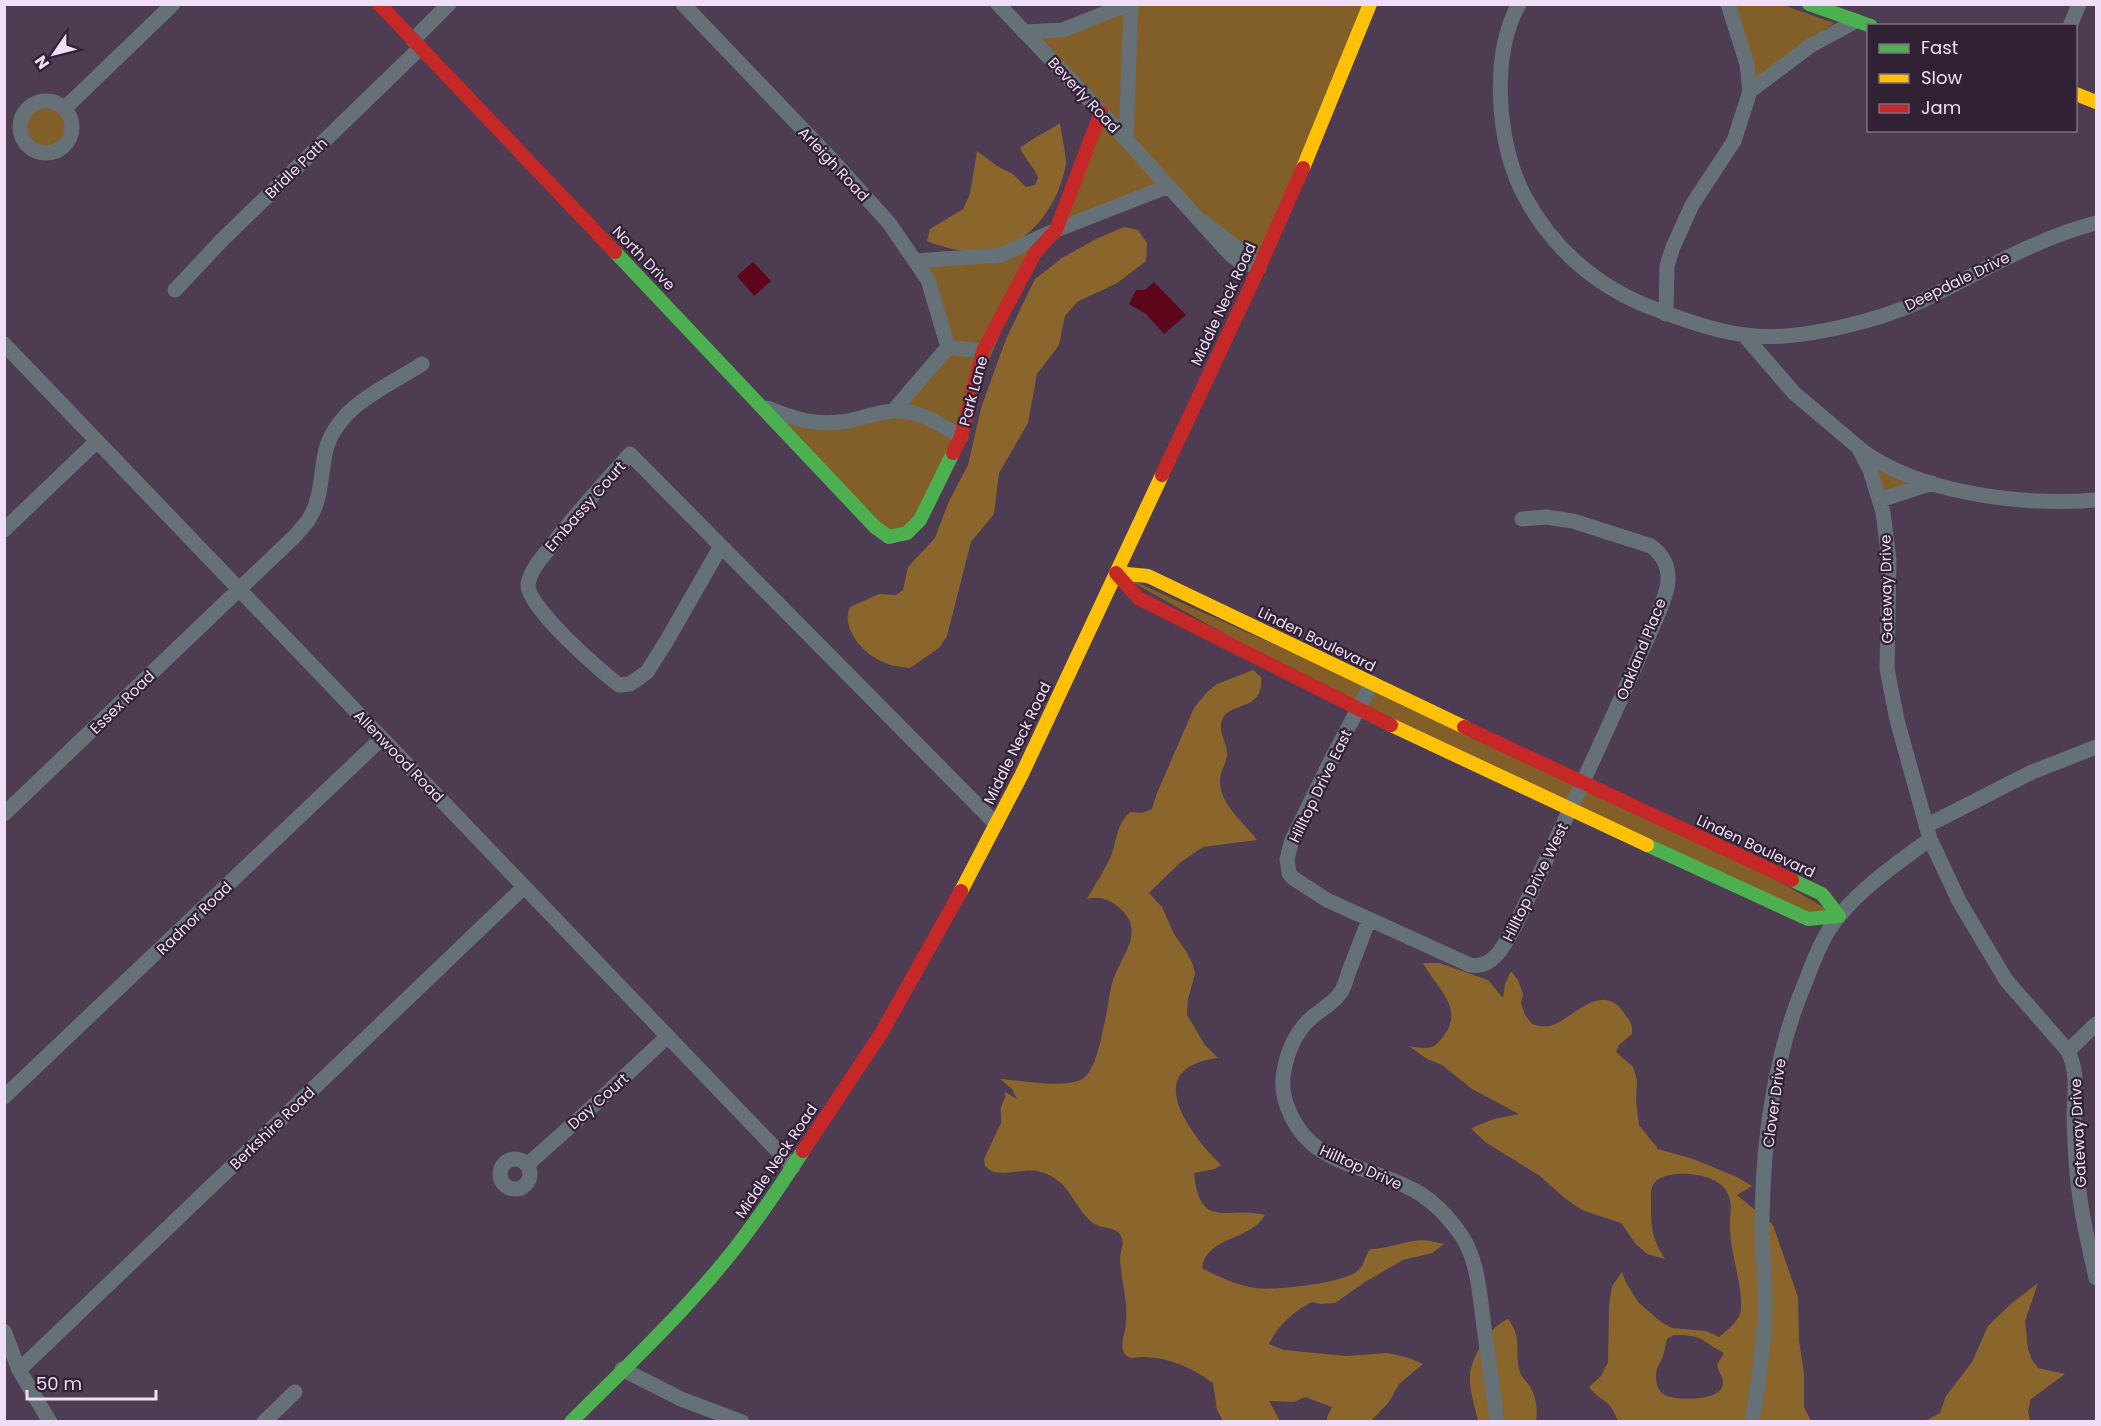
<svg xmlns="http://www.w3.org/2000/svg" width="2101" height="1426" font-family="Poppins,sans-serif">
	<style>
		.green { fill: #825f28 }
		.forest { fill: #8a662c; fill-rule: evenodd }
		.water { fill: #5c051b }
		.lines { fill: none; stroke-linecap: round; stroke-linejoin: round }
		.street { stroke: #657176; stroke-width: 15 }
		.fast { stroke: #4caf50; stroke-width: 14 }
		.slow { stroke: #ffc107; stroke-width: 14 }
		.jam { stroke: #c62828; stroke-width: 14 }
		.labels { text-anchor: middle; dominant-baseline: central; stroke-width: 4.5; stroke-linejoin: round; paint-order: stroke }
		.street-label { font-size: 15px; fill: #f0ddf7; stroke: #302135 }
	</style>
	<rect width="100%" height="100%" fill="#4d3c52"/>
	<path class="green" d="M1127,5h243l-111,263 -90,-82 -113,44 -21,23 -115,267 -25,17 -133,-131 35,14 97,-10 54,-63 -33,-86 86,-6 55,-25 45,-118 -77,-80 39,-2z
		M1733,5h50l51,18 -78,57z
		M20 127a26 26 0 1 1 52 0a26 26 0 1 1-52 0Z
		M1881,466l42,18 -41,14 -10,-30z
		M1116,573l587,265 136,78 -31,3 -449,-210z"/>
	<path class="forest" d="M1060,123c1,10 7,35 6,41 -6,35 -30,74 -66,85 -23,6 -52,1 -73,-8l3,-12 33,-20 7,-15 7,-43 20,15 16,8 13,13 9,-2 3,-7c-4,-12 -13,-18 -18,-30 12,-10 27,-16 40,-25z
		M1124,227l14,3 9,13 -1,18 -29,22 -40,19 -12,14 -6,29 -22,29 -9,49 -29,50 -5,41 -23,28 -24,94 -8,12 -29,20c-12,-1 -23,-3 -33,-9 -17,-9 -36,-33 -27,-52l29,-13 17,1 7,-5 5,-23 27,-29 14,-37 19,-36 13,-57 25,-69 29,-60 27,-21 34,-19z
		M1253,670l8,7c3,33 -26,25 -37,39 -8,12 2,24 3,36 1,10 -8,20 -7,31 1,23 25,40 37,57l-54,7 -22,15 -32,31 13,14 12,27 12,17 7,14 2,9 -7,25 -1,16 18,30 13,13c-78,10 -30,74 3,107l-6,4 -21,4c6,59 33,32 71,42 -14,26 -59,21 -63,53 16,9 35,17 53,20 19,3 86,-5 101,-16 9,-6 8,-15 14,-23 16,0 29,-6 44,-8 10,-2 20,1 30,3l-12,9 -29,7 -38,22 -30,21 -15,1 -8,-2c-18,9 -34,23 -43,42l15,6 62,6 42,-3 21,5 14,6 -24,20 -10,18 -18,19h-44v-4l5,-10 -27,-10 -11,5 -25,-1 11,20h-57l-6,-11 -4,-27c-23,-17 -53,-30 -82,-25 -16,-5 -5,-24 -5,-36 2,-22 -5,-42 -6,-64 0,-7 5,-14 1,-22 -5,-10 -20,-7 -28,-13 -21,-17 -23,-45 -56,-52 -17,-3 -40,9 -52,-5l-1,-7 17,-36c1,-6 -2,-13 1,-18 2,-6 4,-6 3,-13l12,7 -5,-10 -12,-10c21,1 65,10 82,0 15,-8 21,-51 25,-68 2,-11 3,-25 8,-36 10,-25 31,-46 2,-69 -8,-7 -19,-10 -30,-7 7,-13 19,-31 24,-43 6,-16 5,-31 19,-44l12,1 10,-4 5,-16 37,-85 13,-16 10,-8z
		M1423,963h16l49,17 15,18 2,-14 6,-13 7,9 5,14 -2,9 4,12 7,9c6,2 12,3 18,2 21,-5 51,-47 74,-13 5,7 9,11 8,21l-13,11 -3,7 17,15 4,13 -1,21 3,24 19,24 35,10 44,18 15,9 -15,9 36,30 25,72 1,43 5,34v33l7,14h-193c-9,-24 -17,-18 -29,-34l12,-11 7,-14 1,-56 3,-20 10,-14 4,11 13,20 22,19 11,6 34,3 13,6c8,-7 17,-13 21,-23 4,-12 -3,-42 -6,-55 -2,-10 -4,-21 -4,-32 -1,-14 4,-21 -3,-35 -9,-19 -55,-24 -71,-11 -6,6 -5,13 -5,21 0,24 0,35 14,57l-18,-5 -12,-11 -14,-20 -39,-13 -20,-14 -22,-20 -55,-34 -14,-14 23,-9 25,-5 -47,-25 -30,-24 -15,-6 -18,-13c18,3 25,5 36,-12 19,-27 -10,-48 -22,-71zM1674,1335c10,0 21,0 29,5 7,5 13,9 21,13l-7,12c2,8 8,14 5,22 -4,14 -51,15 -60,6 -5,-4 -6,-12 -6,-18 0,-7 4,-11 6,-17 3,-6 3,-13 5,-19z
		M2038,1283l-13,38 3,28 4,11 6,8 27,6 -34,25 -3,12 2,10h-105l15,-8 6,-17 26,-34 16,-36 24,-23z
		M1508,1319c14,18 7,29 11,50 1,6 6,11 10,16 7,11 9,23 7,36h-58c-3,-14 -9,-31 -8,-46 1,-18 21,-50 38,-56z"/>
	<path class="water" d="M753,262l18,19 -17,15 -17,-20z
		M1154,282l32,33 -22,19 -18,-20 -17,-10 7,-14h9z"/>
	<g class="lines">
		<path class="street" d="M683,4l150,157 56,62 39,57 20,67 -54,63
			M998,4l103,108 129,142 9,7 20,7 -23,-21 -36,-27
			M1519,4c-29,52 -22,142 6,193 30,55 76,93 135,114 30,11 64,23 96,25 47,4 125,-16 167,-36 57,-27 111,-61 173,-77
			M2070,26l9,-22
			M1024,32l39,-2 65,-26
			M413,40l36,-36
			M1750,91l60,-45 46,-25
			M20 127a26 26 0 1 1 52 0a26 26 0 1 1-52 0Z
			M64,109l109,-105
			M1126,139l5,-135
			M915,261l86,-6 55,-25 113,-44
			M175,290l47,-50 198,-192
			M1666,314l1,-48 6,-19 19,-42 42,-64 16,-50 -3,-27 -19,-60
			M1744,335l50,58 64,54 12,23 13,42 6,48 -2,109 10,51 33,119 29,62 47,79 62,71c10,21 7,40 6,63 0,15 1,31 2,46 2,39 11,79 20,118
			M4,344l789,823
			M948,347l35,4
			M767,408c30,12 49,18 81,13 15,-3 30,-9 45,-10 25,-2 48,14 68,26
			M1860,449c59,45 165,57 236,51
			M1880,500l52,-17
			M4,530l93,-89
			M721,546l-55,96 -19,30 -17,12 -11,1c-18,-13 -94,-80 -91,-101 3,-15 15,-28 24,-39 24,-32 51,-61 78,-91 122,124 244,247 366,370
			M1372,683l-41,77 -39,80 -5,19 2,14 4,5 34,22 143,65c24,5 36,-23 46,-41 41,-87 83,-174 121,-262 8,-20 30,-62 31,-81 1,-15 -5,-26 -17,-35l-78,-25 -27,-4 -24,2
			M4,814l292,-279c4,-6 11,-11 14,-18 13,-21 10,-48 17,-71 14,-42 61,-60 95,-82
			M1926,826l106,-54 64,-25
			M1369,920c-7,17 -13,34 -20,51 -2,6 -4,15 -8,21 -7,11 -21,18 -31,27 -14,13 -23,33 -26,52 -3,13 0,28 5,40 24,58 83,53 130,82 16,10 31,26 42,42 17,24 19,62 23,92 4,31 9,63 13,95
			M2068,1051l28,-27
			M4,1097l378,-359
			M500 1174a15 15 0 1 1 30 0a15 15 0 1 1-30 0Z
			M527,1165l55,-49 86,-80
			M4,1331l15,39 31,52
			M622,1369l59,30 61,23
			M19,1370l505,-483
			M264,1422l31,-30
			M1752,1422c6,-36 13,-82 13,-118 0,-24 -2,-48 -3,-72 0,-84 10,-171 43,-249 9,-23 18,-49 35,-68 25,-30 59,-53 90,-76"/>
		<path class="fast" d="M1809,4l62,22
			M615,252l260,275 14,10 18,-4 13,-13 33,-67
			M1647,845l161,74 31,-3 -17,-22 -30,-14
			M571,1422c63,-63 131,-126 183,-199 17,-23 33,-48 49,-72"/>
		<path class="slow" d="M2076,94l20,8
			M1303,168l67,-164
			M1116,573l32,3 316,151
			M1391,725l256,120
			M961,891l61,-117 140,-299"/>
		<path class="jam" d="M379,4l236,248
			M953,453l8,-16 22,-86 52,-98 21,-23 45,-118
			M1162,475l97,-207 44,-100
			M1116,573l22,25 253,127
			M1464,727l328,153
			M803,1151l79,-119 79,-141"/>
	</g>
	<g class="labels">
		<g class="street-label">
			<text transform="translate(1084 95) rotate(47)">Beverly Road</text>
			<text transform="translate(834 164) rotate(47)">Arleigh Road</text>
			<text transform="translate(296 168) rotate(-44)">Bridle Path</text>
			<text transform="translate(644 258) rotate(46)">North Drive</text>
			<text transform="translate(1957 281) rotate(-26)">Deepdale Drive</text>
			<text transform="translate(1223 304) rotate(-65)">Middle Neck Road</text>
			<text transform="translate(973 391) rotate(-75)">Park Lane</text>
			<text transform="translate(585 506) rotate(-49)">Embassy Court</text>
			<text transform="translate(1886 589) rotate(-91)">Gateway Drive</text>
			<text transform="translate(1317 639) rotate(26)">Linden Boulevard</text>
			<text transform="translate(1641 649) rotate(-68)">Oakland Place</text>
			<text transform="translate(122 702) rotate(-44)">Essex Road</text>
			<text transform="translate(1017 743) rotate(-64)">Middle Neck Road</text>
			<text transform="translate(399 756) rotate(46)">Allenwood Road</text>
			<text transform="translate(1320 786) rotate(-64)">Hilltop Drive East</text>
			<text transform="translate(1756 846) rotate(25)">Linden Boulevard</text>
			<text transform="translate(1535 882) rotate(-64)">Hilltop Drive West</text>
			<text transform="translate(194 918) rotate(-44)">Radnor Road</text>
			<text transform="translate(598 1101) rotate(-42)">Day Court</text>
			<text transform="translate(1774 1103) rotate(-82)">Clover Drive</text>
			<text transform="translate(272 1128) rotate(-44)">Berkshire Road</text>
			<text transform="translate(2078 1133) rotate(-93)">Gateway Drive</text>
			<text transform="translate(776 1161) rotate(-56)">Middle Neck Road</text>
			<text transform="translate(1361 1167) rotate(24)">Hilltop Drive</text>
		</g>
	</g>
	<rect width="2101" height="1426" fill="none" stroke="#f0ddf7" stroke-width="12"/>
	<rect x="1867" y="24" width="210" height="108" fill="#302135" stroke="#7d6c83" stroke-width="1.5"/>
	<rect x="1879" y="44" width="30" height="9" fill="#4caf50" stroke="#7d6c83" stroke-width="1.5"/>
	<text x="1921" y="54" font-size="18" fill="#f0ddf7">Fast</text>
	<rect x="1879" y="74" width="30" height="9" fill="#ffc107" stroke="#7d6c83" stroke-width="1.5"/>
	<text x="1921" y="84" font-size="18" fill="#f0ddf7">Slow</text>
	<rect x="1879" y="104" width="30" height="9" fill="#c62828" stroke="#7d6c83" stroke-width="1.5"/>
	<text x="1921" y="114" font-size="18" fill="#f0ddf7">Jam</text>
	<g transform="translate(54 54) rotate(235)" stroke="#302135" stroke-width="4.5" paint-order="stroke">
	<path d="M0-4.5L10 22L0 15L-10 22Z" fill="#f0ddf7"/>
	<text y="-9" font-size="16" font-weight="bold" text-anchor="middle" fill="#f0ddf7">N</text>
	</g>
	<path d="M27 1390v9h129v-9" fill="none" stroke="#f0ddf7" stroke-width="3"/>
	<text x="36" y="1390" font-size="18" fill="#f0ddf7" stroke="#302135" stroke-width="4.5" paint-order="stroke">50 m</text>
</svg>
